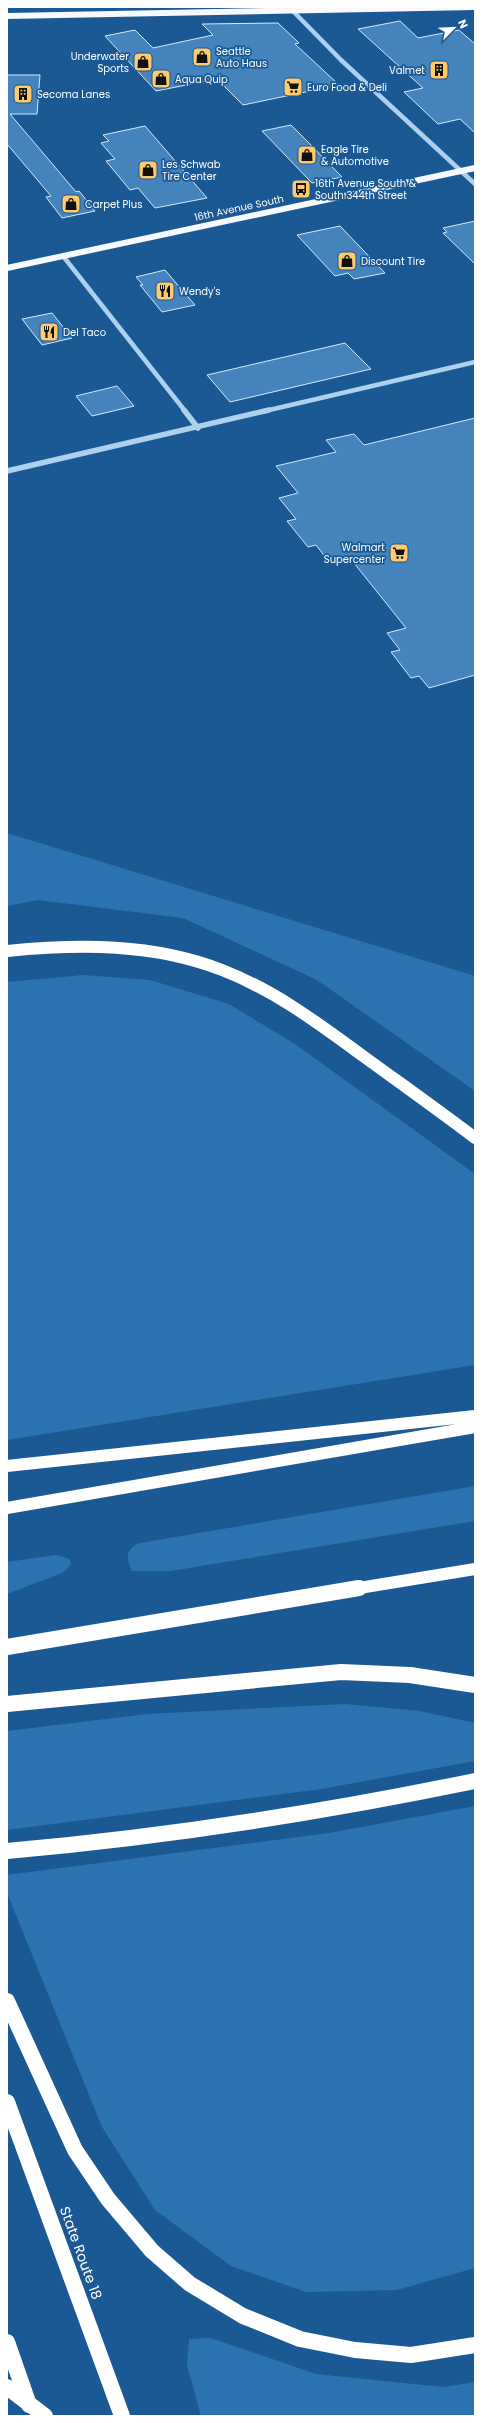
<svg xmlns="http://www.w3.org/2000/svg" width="482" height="2423" font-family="Poppins,sans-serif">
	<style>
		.green { fill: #2b72b0 }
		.building { fill: #4483bb; stroke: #d4e9fb }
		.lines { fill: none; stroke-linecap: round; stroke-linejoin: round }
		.minor-far1 { stroke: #add0ef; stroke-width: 4.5 }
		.minor { stroke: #add0ef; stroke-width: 5.5 }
		.major { stroke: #f6faff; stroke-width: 6 }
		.highway-far1 { stroke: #fff; stroke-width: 12 }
		.highway { stroke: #fff; stroke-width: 16 }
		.highway-bridge { stroke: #fff; stroke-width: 16 }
		.labels { text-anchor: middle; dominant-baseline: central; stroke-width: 3.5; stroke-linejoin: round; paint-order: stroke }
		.far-poi-label { font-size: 10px; fill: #fff; stroke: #1b5994; text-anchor: start }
		.far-street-label { font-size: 10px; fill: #fff; stroke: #1b5994 }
		.near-street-label { font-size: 14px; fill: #fff; stroke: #1b5994 }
	</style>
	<rect width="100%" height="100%" fill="#1b5994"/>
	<path class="green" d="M7,833l468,143v115l-158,-111 -134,-62 -145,-18 -31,6z
		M83,975l67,5 79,24 66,40 180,130v191l-468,75v-458z
		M475,1486v35l-304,50h-39c-6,-13 -7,-22 8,-28z
		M56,1555l14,4 1,6 -9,8 -55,21v-32z
		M345,1704l75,7 55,12v38l-154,28 -314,41v-99l140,-17z
		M475,1806v462l-78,22 -91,2 -75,-26 -76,-56 -53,-83 -95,-234v-18l322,-42z
		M211,2338l105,36 127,13 32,-5v34h-274l-14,-51 2,-26z"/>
	<path class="building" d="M400,21l18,17 41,-8 16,14v89l-15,-14 -22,5 -34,-32 19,-4 -65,-59z
		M278,23l21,20 -4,1 44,41 -96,20 -26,-26 -61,12 -51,-55 30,-6 18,18 60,-13 -11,-11z
		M7,75h33l-3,39h-27l66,78 3,-1 16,20 -33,7 -16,-21 5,-1 -44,-52z
		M291,125l15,15 36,37 -30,6 -50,-52z
		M145,126l62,72 -52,10 -17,-20 -8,2 -24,-29 9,-2 -14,-16 8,-2 -6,-6z
		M475,221v43l-32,-31 4,-1 -4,-4z
		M340,226l45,47 -31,6 -6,-6 -13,3 -38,-41z
		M165,270l11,13 19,22 -33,7 -22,-27h3l-7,-8z
		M52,313l20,25 -30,7 -20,-26z
		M345,343l26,26 -141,33 -23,-27z
		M117,386l17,20 -42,10 -16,-20z
		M475,418v257l-46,13 -10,-12 -8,2 -20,-26 9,-2 -13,-17 19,-5 -56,-70 -20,5 -14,-18 -8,2 -21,-26 9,-2 -17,-21 19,-5 -22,-27 60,-14 -10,-12 28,-6 10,11z"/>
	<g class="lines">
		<path class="minor-far1" d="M289,7l52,53 134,124
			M63,256l122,155
			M265,411l210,-49"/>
		<path class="minor" d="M184,410l14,18
			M7,471l262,-61"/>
		<path class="major" d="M7,16l468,-9
			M7,268l468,-100"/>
		<path class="highway-far1" d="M7,951c72,-7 146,-8 215,19 52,20 96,53 141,86 37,27 75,54 112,82
			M7,1466l468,-50
			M7,1508l468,-81
			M353,1589l122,-20"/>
		<path class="highway" d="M7,1647l352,-59
			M7,1704l334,-32 69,3 65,10
			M7,1851c158,-14 313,-38 468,-70
			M7,2001l68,149 33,49 44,52 38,33 53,32 57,23 55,11 56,5 64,-10
			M7,2102l115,314
			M7,2342l22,63"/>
		<path class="highway-bridge" d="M7,2387l38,29"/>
	</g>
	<defs>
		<g id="shop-square" transform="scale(1)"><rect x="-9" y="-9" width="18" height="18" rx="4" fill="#ffc96c" stroke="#1b5994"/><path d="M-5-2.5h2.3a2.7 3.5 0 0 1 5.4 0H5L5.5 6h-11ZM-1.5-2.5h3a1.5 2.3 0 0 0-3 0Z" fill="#111"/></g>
		<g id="building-square" transform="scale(1)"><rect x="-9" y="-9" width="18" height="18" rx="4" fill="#ffc96c" stroke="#1b5994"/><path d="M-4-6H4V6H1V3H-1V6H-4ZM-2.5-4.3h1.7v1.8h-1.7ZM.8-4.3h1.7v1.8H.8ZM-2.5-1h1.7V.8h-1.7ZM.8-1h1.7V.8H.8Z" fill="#111"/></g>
		<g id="supermarket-square" transform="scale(1)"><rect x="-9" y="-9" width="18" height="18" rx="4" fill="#ffc96c" stroke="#1b5994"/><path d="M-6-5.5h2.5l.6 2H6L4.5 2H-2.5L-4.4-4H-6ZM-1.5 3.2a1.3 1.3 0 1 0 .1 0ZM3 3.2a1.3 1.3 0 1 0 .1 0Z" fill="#111"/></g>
		<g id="bus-square" transform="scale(1)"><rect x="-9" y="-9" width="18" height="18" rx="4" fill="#ffc96c" stroke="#1b5994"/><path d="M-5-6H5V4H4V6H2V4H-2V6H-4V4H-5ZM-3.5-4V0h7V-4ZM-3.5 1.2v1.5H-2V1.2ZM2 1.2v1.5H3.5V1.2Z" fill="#111"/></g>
		<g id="restaurant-square" transform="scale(1)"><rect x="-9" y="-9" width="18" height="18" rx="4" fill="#ffc96c" stroke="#1b5994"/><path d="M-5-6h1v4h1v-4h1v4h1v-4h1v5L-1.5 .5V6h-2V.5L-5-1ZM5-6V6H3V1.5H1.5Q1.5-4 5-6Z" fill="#111"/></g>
	</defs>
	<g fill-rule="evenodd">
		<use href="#shop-square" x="202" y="57"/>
		<use href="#shop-square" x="143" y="62"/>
		<use href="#building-square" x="439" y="70"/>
		<use href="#shop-square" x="161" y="79"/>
		<use href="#supermarket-square" x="293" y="87"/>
		<use href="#building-square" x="23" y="94"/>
		<use href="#shop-square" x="307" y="155"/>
		<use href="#shop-square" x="148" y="170"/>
		<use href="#bus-square" x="301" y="189"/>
		<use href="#shop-square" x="71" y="204"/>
		<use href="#shop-square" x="347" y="261"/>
		<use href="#restaurant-square" x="165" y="291"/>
		<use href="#restaurant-square" x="49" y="332"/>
		<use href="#supermarket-square" x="399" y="553"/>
	</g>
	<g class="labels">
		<g class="far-poi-label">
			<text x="216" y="51">Seattle<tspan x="216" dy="12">Auto Haus</tspan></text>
			<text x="129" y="56" text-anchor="end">Underwater<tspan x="129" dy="12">Sports</tspan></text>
			<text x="425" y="70" text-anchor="end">Valmet</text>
			<text x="175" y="79">Aqua Quip</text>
			<text x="307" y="87">Euro Food &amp; Deli</text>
			<text x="37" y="94">Secoma Lanes</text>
			<text x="321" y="149">Eagle Tire<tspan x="321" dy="12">&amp; Automotive</tspan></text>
			<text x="162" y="164">Les Schwab<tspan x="162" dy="12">Tire Center</tspan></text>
			<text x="315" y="183">16th Avenue South &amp;<tspan x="315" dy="12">South 344th Street</tspan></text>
			<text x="85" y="204">Carpet Plus</text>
			<text x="361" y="261">Discount Tire</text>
			<text x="179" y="291">Wendy's</text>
			<text x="63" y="332">Del Taco</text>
			<text x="385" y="547" text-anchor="end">Walmart<tspan x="385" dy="12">Supercenter</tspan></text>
		</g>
		<g class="far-street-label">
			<text transform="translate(239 208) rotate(-12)">16th Avenue South</text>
		</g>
		<g class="near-street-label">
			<text transform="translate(81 2253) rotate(70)">State Route 18</text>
		</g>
	</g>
	<rect width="482" height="2423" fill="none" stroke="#ffffff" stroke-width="16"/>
	<g transform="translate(454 28) rotate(66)" stroke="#1b5994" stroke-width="3" paint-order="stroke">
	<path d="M0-3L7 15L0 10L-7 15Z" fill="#ffffff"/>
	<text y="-6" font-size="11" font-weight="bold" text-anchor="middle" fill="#ffffff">N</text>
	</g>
</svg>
